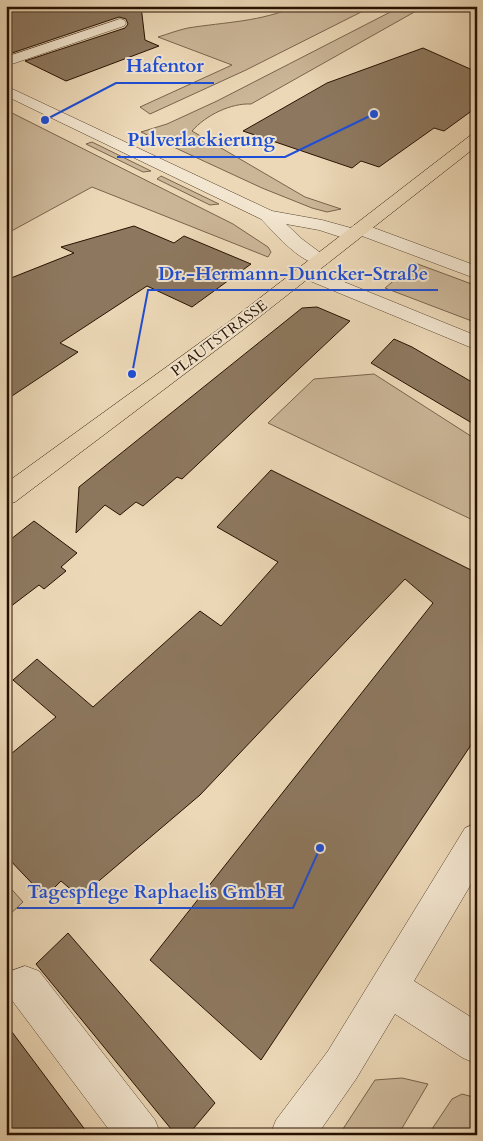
<svg xmlns="http://www.w3.org/2000/svg" width="483" height="1141" font-family="Cardo,serif">
	<style>
		.green { fill: #cbb698; stroke: #79644c }
		.building { fill: #8d785f; stroke: #271100 }
		.lines { fill: none; stroke-linecap: round; stroke-linejoin: round }
		.minor-casing { stroke: #58432e; stroke-width: 1 }
		.major-casing { stroke: #271100; stroke-width: 1 }
		.minor { fill: #f3e6d0; fill-rule: evenodd }
		.major { fill: #ecd8b7; fill-rule: evenodd }
		.labels { text-anchor: middle; dominant-baseline: central; stroke-width: 4; stroke-linejoin: round; paint-order: stroke }
		.far-street-label { font-size: 15px; fill: #271100; stroke: #f3e6d0 }
		.leader { fill: none; stroke: #1d4ed8; stroke-width: 2 }
		.callout-dot { fill: #1d4ed8; stroke: #f3e6d0; stroke-width: 2 }
		.callout-label { font-size: 19px; text-anchor: middle; font-weight: bold; fill: #1d4ed8; stroke: #f3e6d0; stroke-width: 4; stroke-linejoin: round; paint-order: stroke }
	</style>
	<rect width="100%" height="100%" fill="#ecd8b7"/>
	<filter id="stains"><feTurbulence type="fractalNoise" baseFrequency=".004" numOctaves="4"/><feColorMatrix values="0 0 0 0 .2 0 0 0 0 .09 0 0 0 0 .02 0 0 0 .5 -.17"/></filter>
	<radialGradient id="worn" r=".72"><stop offset=".6" stop-color="#630" stop-opacity="0"/><stop offset="1" stop-color="#630" stop-opacity=".3"/></radialGradient>
	<path class="green" d="M296,6h77l-127,64 -96,44 -10,-7 92,-42 -74,-28c10,-3 20,-7 30,-9 37,-6 73,-6 108,-22z
		M402,6h23l-174,98c-20,-1 -45,11 -59,27l113,66 36,12 -14,3 -15,-4 -50,-20 -121,-56 26,-8 50,-23z
		M6,110l227,114 35,23 3,5 -3,5 -176,-70 -86,47z
		M92,142l59,29 -8,1 -57,-28z
		M161,176l58,28 -9,1 -53,-26z
		M415,263l62,23v37l-92,-35z
		M374,374l103,66v82l-209,-99 46,-44z
		M6,883l17,19 -17,16z
		M402,1078l26,6 -30,51h-59l36,-55z
		M462,1094l15,4v37h-49l24,-36z"/>
	<path class="building" d="M6,6h135l4,34 14,6 -93,35 -41,-20 100,-33 3,-4 -2,-5 -7,-2 -110,37 -3,-2z
		M423,48l54,24v35l-33,24 -10,-3 -55,39 -18,-6 -9,7 -109,-37 84,-48z
		M134,226l40,17 10,-7 67,28 -59,43 -45,-21 -87,57 18,9 -72,48v-120l68,-27 -13,-6z
		M317,307l33,14 -168,158 -5,-2 -34,29 -7,-4 -16,13 -15,-10 -29,28 3,-46 223,-179z
		M394,339l18,8 65,38v41l-106,-63z
		M271,470l206,103v163l-216,324 -111,-100 283,-357 -28,-24 -205,216 -120,102 -19,-16 -16,16 -39,-41v-98l50,-41 -43,-37 24,-21 56,48 107,-96 21,15 57,-64 -61,-35z
		M34,521l43,32 -16,14 5,4 -22,18 -5,-4 -33,25v-67z
		M68,933l147,170 -27,32h-12l-140,-171z
		M6,1024l83,111h-83z"/>
	<g class="lines">
		<g class="minor-casing">
			<path id="minor" d="M120,19l4,1 2,3 -2,3 -118,40v-9z
				M6,86l266,125 50,9 29,8 3,-3h12l111,41v13l-115,-43 -9,5 -34,-11 -33,-6 16,15 28,21 -3,4c-22,6 -52,-31 -66,-45l-255,-123z
				M305,266l172,70v14l-179,-74 -3,-4 3,-4z
				M477,823v51l-63,107 63,40v43l-14,-6 -68,-44 -39,65 -39,56h-47l6,-15 52,-69 137,-223z
				M25,966l14,5 116,149 6,15h-48l-102,-136 -5,-15 5,-13z"/>
		</g>
		<g class="major-casing">
			<path id="major" d="M477,133v13l-233,183 -229,173 -9,3v-22l224,-162 241,-186z"/>
		</g>
		<use href="#minor" class="minor"/>
		<use href="#major" class="major"/>
	</g>
	<g class="labels">
		<g class="far-street-label">
			<text transform="translate(219 338) rotate(-37)">PLAUTSTRASSE</text>
		</g>
	</g>
	<path class="leader" d="M45 120L116 83H214M374 114L285 157H117M132 374L148 290H438M320 848L293 908H17"/>
	<g class="callout-dot">
		<circle cx="45" cy="120" r="5"/>
		<circle cx="374" cy="114" r="5"/>
		<circle cx="132" cy="374" r="5"/>
		<circle cx="320" cy="848" r="5"/>
	</g>
	<g class="callout-label">
		<text x="165" y="72">Hafentor</text>
		<text x="201" y="146">Pulverlackierung</text>
		<text x="293" y="280">Dr.-Hermann-Duncker-Straße</text>
		<text x="155" y="898">Tagespflege Raphaelis GmbH</text>
	</g>
	<rect width="483" height="1141" fill="none" stroke="#ecd8b7" stroke-width="25"/>
	<rect x="8" y="8" width="468" height="1126" fill="none" stroke="#271100" stroke-width="2.5"/>
	<rect x="12" y="12" width="458" height="1116" fill="none" stroke="#271100"/>
	<rect width="100%" height="100%" filter="url(#stains)"/>
	<rect width="100%" height="100%" fill="url(#worn)"/>
</svg>
